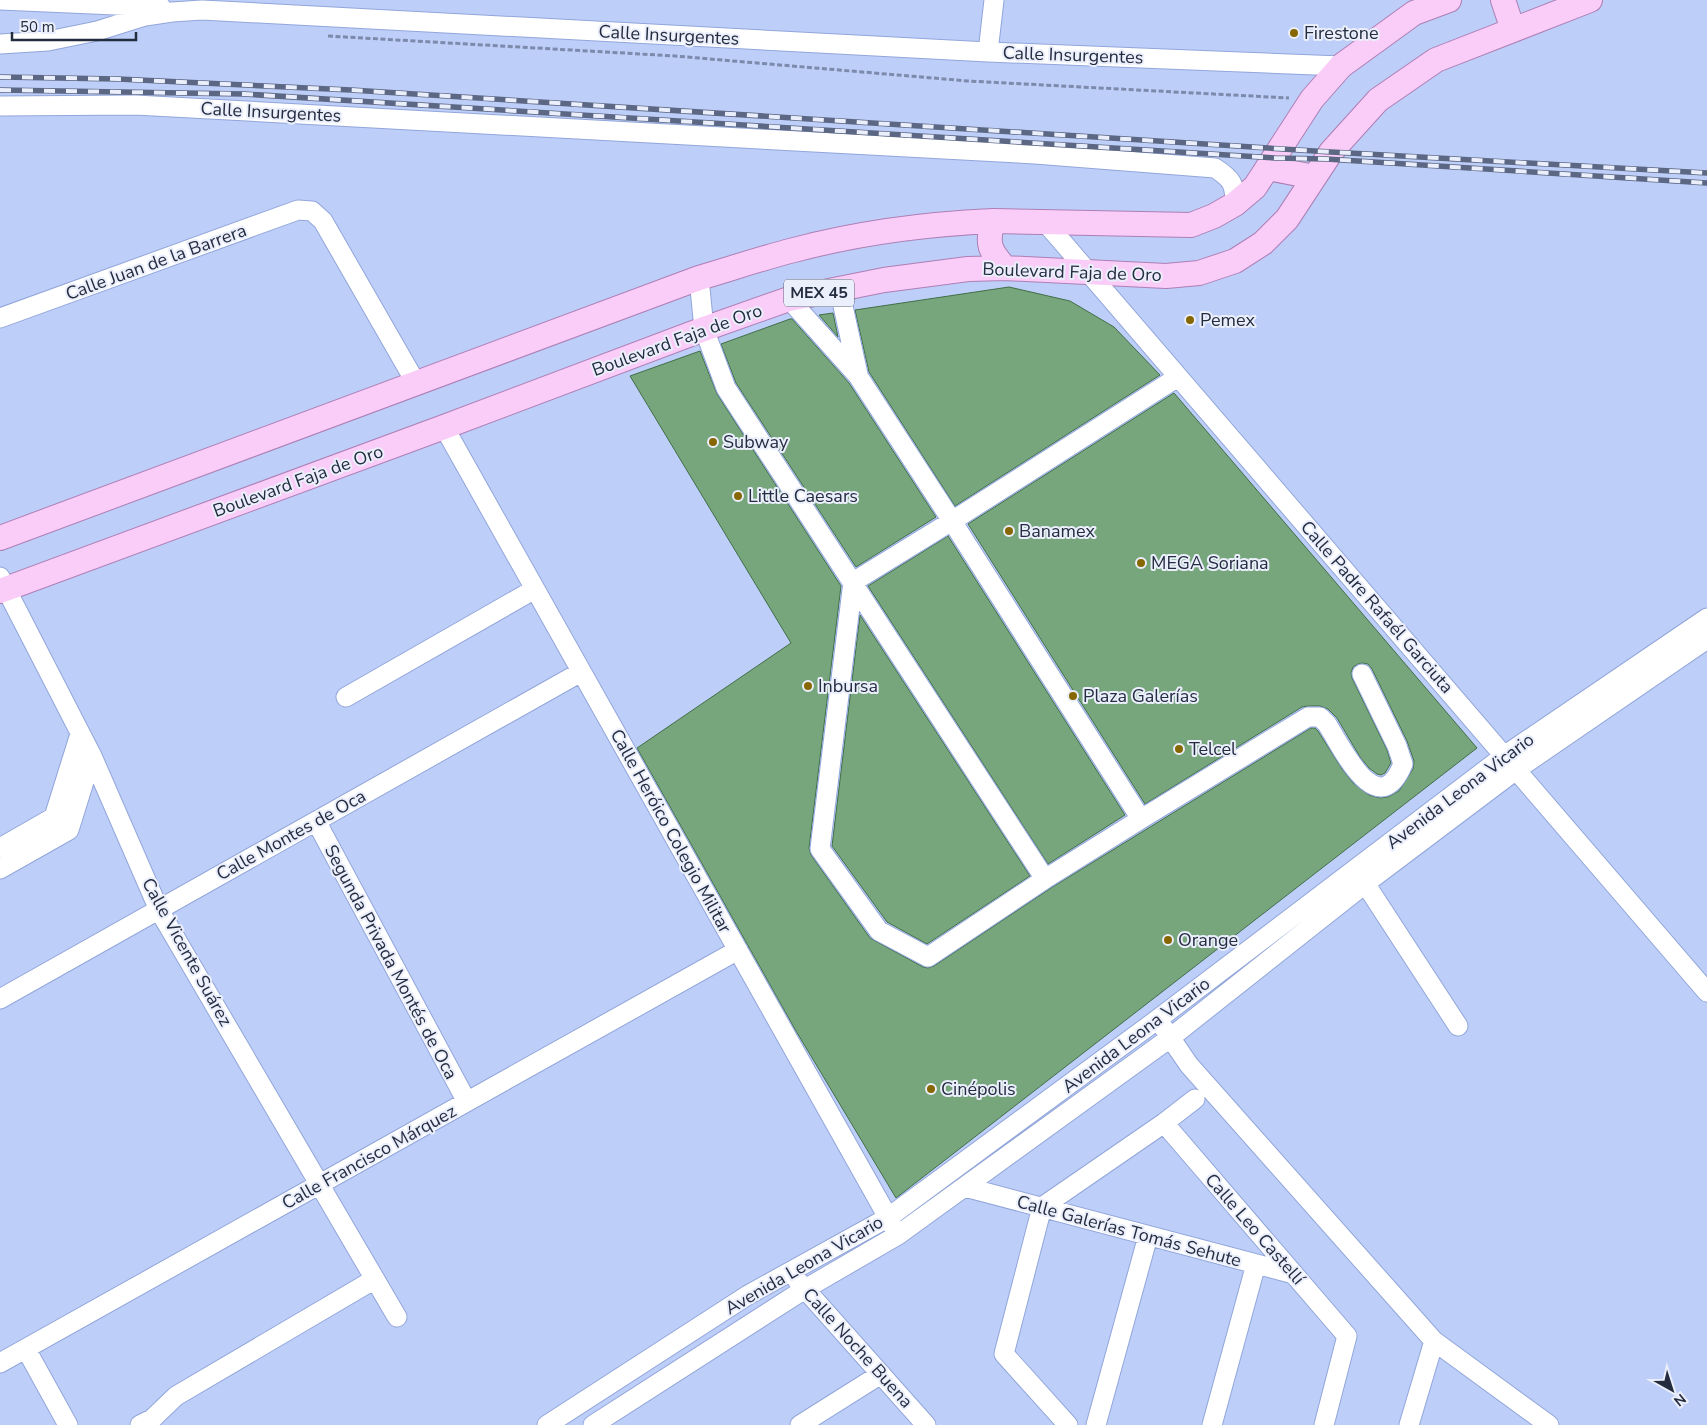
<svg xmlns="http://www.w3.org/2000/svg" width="1707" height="1425" font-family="'Nunito Sans',sans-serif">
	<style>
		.building { fill: #77a67d; stroke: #416e48 }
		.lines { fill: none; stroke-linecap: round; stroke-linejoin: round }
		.minor-casing { stroke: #92a6da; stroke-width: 21 }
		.major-casing { stroke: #ad7fb5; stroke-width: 26 }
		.path { stroke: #7c8aab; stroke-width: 3; stroke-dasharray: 5 2.5; stroke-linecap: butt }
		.minor { stroke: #fff; stroke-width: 19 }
		.major { stroke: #facdf8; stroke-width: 24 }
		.rail-casing { stroke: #5c6783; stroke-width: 5.5 }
		.rail { stroke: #ebeffb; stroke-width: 4; stroke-dasharray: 11; stroke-linecap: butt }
		.poi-dot { fill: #866701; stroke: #ebeffb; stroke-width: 2 }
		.labels { text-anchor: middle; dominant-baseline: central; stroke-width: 4; stroke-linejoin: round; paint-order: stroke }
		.shield { fill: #ebeffb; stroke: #606678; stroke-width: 1 }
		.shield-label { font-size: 16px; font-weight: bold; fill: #242c40 }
		.poi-label { font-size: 18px; fill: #242c40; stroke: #ebeffb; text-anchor: start }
		.street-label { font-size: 18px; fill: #242c40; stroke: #ebeffb }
	</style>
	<rect width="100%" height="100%" fill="#bdcef9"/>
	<path class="building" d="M1009,287l61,14 44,26 46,48 -205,131 -86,-134 -14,-62z
		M833,313l5,24 -19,-22z
		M790,319h2l57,64 87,134 -80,50 -120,-184 -15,-39z
		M700,351l17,43 124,192 -32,262 2,7 59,83 53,29 5,1 6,-2 117,-78 260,-160h4l3,3 24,38 11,14 16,12 11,3 8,-1 11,-6 14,-22 1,-8 -7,-20 -35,-72 -4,-5 -6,-1 -4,1 -5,3 -2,6 1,5 35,72 4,13 -6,10 -4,2 -4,-1 -8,-6 -9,-11 -23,-39 -9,-9 -8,-3h-12l-6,1 -157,97 -177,-280 206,-131 303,355 -581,450 -100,-167 -159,-283 154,-105 -161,-267z
		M948,536l177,279 -77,49 -180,-278z
		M860,615l170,261 -103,68 -40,-22 -55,-76z"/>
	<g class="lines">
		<g class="minor-casing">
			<path id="minor" d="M0,0l161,7
				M0,44l48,-3 49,-10 48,-15 27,-4 30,-2 786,42 353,14
				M988,52l6,-52
				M0,106l135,-1 900,49 180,14c17,11 20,16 20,36
				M1046,223l661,769
				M699,278l5,51 22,59 319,491 -117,78 -49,-26 -59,-82 33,-267 99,-61 189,298 -96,60
				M839,288l19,86
				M789,299l69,77 94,145 226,-144
				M0,318l298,-108 14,1 11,10 93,162
				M444,427l450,801
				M0,577l92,179 67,154 238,407
				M346,697l189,-108
				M1141,819l167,-102h12l7,7c15,24 51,101 76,40l-6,-18 -35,-72
				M316,821l151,281
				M0,848l54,-31 26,-83
				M0,869l69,-39 23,-74
				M1359,874l99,152
				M0,999l581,-327
				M1163,1027l26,38 245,276 115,84
				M1164,1123l183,213 -23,89
				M965,1187l329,87
				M797,1280l129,145
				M26,1349l42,76
				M0,1363l738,-413
				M140,1425l12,-6 24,-23 199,-117
				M547,1425l201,-130 141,-78 269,-198 346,-263 203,-138
				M593,1425l212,-136 93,-54 272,-197 196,-155 150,-113 191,-131
				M800,1425l81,-51
				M1068,1425l-64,-71 38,-147 122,-84 31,-24
				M1096,1425l52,-189
				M1212,1425l44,-161
				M1409,1425l25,-84"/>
		</g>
		<g class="major-casing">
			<path id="major" d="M1503,0l10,30
				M1268,168l46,9
				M993,221c-7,23 -3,30 12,47
				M0,538l699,-260c31,-9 63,-20 95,-28 64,-17 132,-26 199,-29l198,4 23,-9 21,-12 20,-17 57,-88 29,-33 73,-53 35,-13
				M0,591l444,-164 260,-98 85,-30 95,-19 84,-11 37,-1 161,8 33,-3 36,-12 28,-18 24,-24 44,-67 47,-52 58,-40 154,-60"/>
		</g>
		<path class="path" d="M328,36l347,20 293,25 321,17"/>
		<use href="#minor" class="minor"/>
		<use href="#major" class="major"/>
		<g class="rail-casing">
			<path id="rail" d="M0,77l118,2 233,11 980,62 376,21
				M0,90l244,4 1031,64 51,1 381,24"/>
		</g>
		<use href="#rail" class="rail"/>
	</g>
	<g class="poi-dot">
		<circle cx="1294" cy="33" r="5"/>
		<circle cx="1190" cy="320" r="5"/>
		<circle cx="713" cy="442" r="5"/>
		<circle cx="738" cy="496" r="5"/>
		<circle cx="1009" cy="531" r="5"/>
		<circle cx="1141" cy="563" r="5"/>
		<circle cx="808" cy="686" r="5"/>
		<circle cx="1073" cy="696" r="5"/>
		<circle cx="1179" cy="749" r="5"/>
		<circle cx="1168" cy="940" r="5"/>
		<circle cx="931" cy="1089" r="5"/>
	</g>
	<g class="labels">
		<rect class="shield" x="784" y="279.5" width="70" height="27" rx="4"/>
		<g class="shield-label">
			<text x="819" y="293">MEX 45</text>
		</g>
		<g class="poi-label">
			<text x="1304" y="33">Firestone</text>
			<text x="1200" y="320">Pemex</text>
			<text x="723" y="442">Subway</text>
			<text x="748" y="496">Little Caesars</text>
			<text x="1019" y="531">Banamex</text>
			<text x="1151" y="563">MEGA Soriana</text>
			<text x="818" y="686">Inbursa</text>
			<text x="1083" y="696">Plaza Galerías</text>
			<text x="1189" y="749">Telcel</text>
			<text x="1178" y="940">Orange</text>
			<text x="941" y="1089">Cinépolis</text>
		</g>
		<g class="street-label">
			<text transform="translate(669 35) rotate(3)">Calle Insurgentes</text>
			<text transform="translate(1073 55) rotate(2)">Calle Insurgentes</text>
			<text transform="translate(271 112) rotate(3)">Calle Insurgentes</text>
			<text transform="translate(156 262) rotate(-20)">Calle Juan de la Barrera</text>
			<text transform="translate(1072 272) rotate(2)">Boulevard Faja de Oro</text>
			<text transform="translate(677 340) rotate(-20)">Boulevard Faja de Oro</text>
			<text transform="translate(298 481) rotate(-20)">Boulevard Faja de Oro</text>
			<text transform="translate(1377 607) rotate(49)">Calle Padre Rafaél Garciuta</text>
			<text transform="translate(1460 791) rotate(-37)">Avenida Leona Vicario</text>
			<text transform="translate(671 831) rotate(61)">Calle Heróico Colegio Militar</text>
			<text transform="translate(291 835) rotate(-29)">Calle Montes de Oca</text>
			<text transform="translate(187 952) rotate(61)">Calle Vicente Suárez</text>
			<text transform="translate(391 962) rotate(62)">Segunda Privada Montés de Oca</text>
			<text transform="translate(1136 1035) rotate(-37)">Avenida Leona Vicario</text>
			<text transform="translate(369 1157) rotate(-29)">Calle Francisco Márquez</text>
			<text transform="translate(1255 1229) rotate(49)">Calle Leo Castellí</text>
			<text transform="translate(1129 1231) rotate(15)">Calle Galerías Tomás Sehute</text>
			<text transform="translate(804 1265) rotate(-30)">Avenida Leona Vicario</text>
			<text transform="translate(858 1348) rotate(48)">Calle Noche Buena</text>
		</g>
	</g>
	<g transform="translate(1672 1390) rotate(141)" stroke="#ebeffb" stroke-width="4" paint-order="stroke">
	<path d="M0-4L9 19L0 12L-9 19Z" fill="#242c40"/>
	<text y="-8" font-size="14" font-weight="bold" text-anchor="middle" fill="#242c40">N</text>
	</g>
	<path d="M12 32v8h124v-8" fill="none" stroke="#242c40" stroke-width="2.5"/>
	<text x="20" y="32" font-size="15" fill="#242c40" stroke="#ebeffb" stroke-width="4" paint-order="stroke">50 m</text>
</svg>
